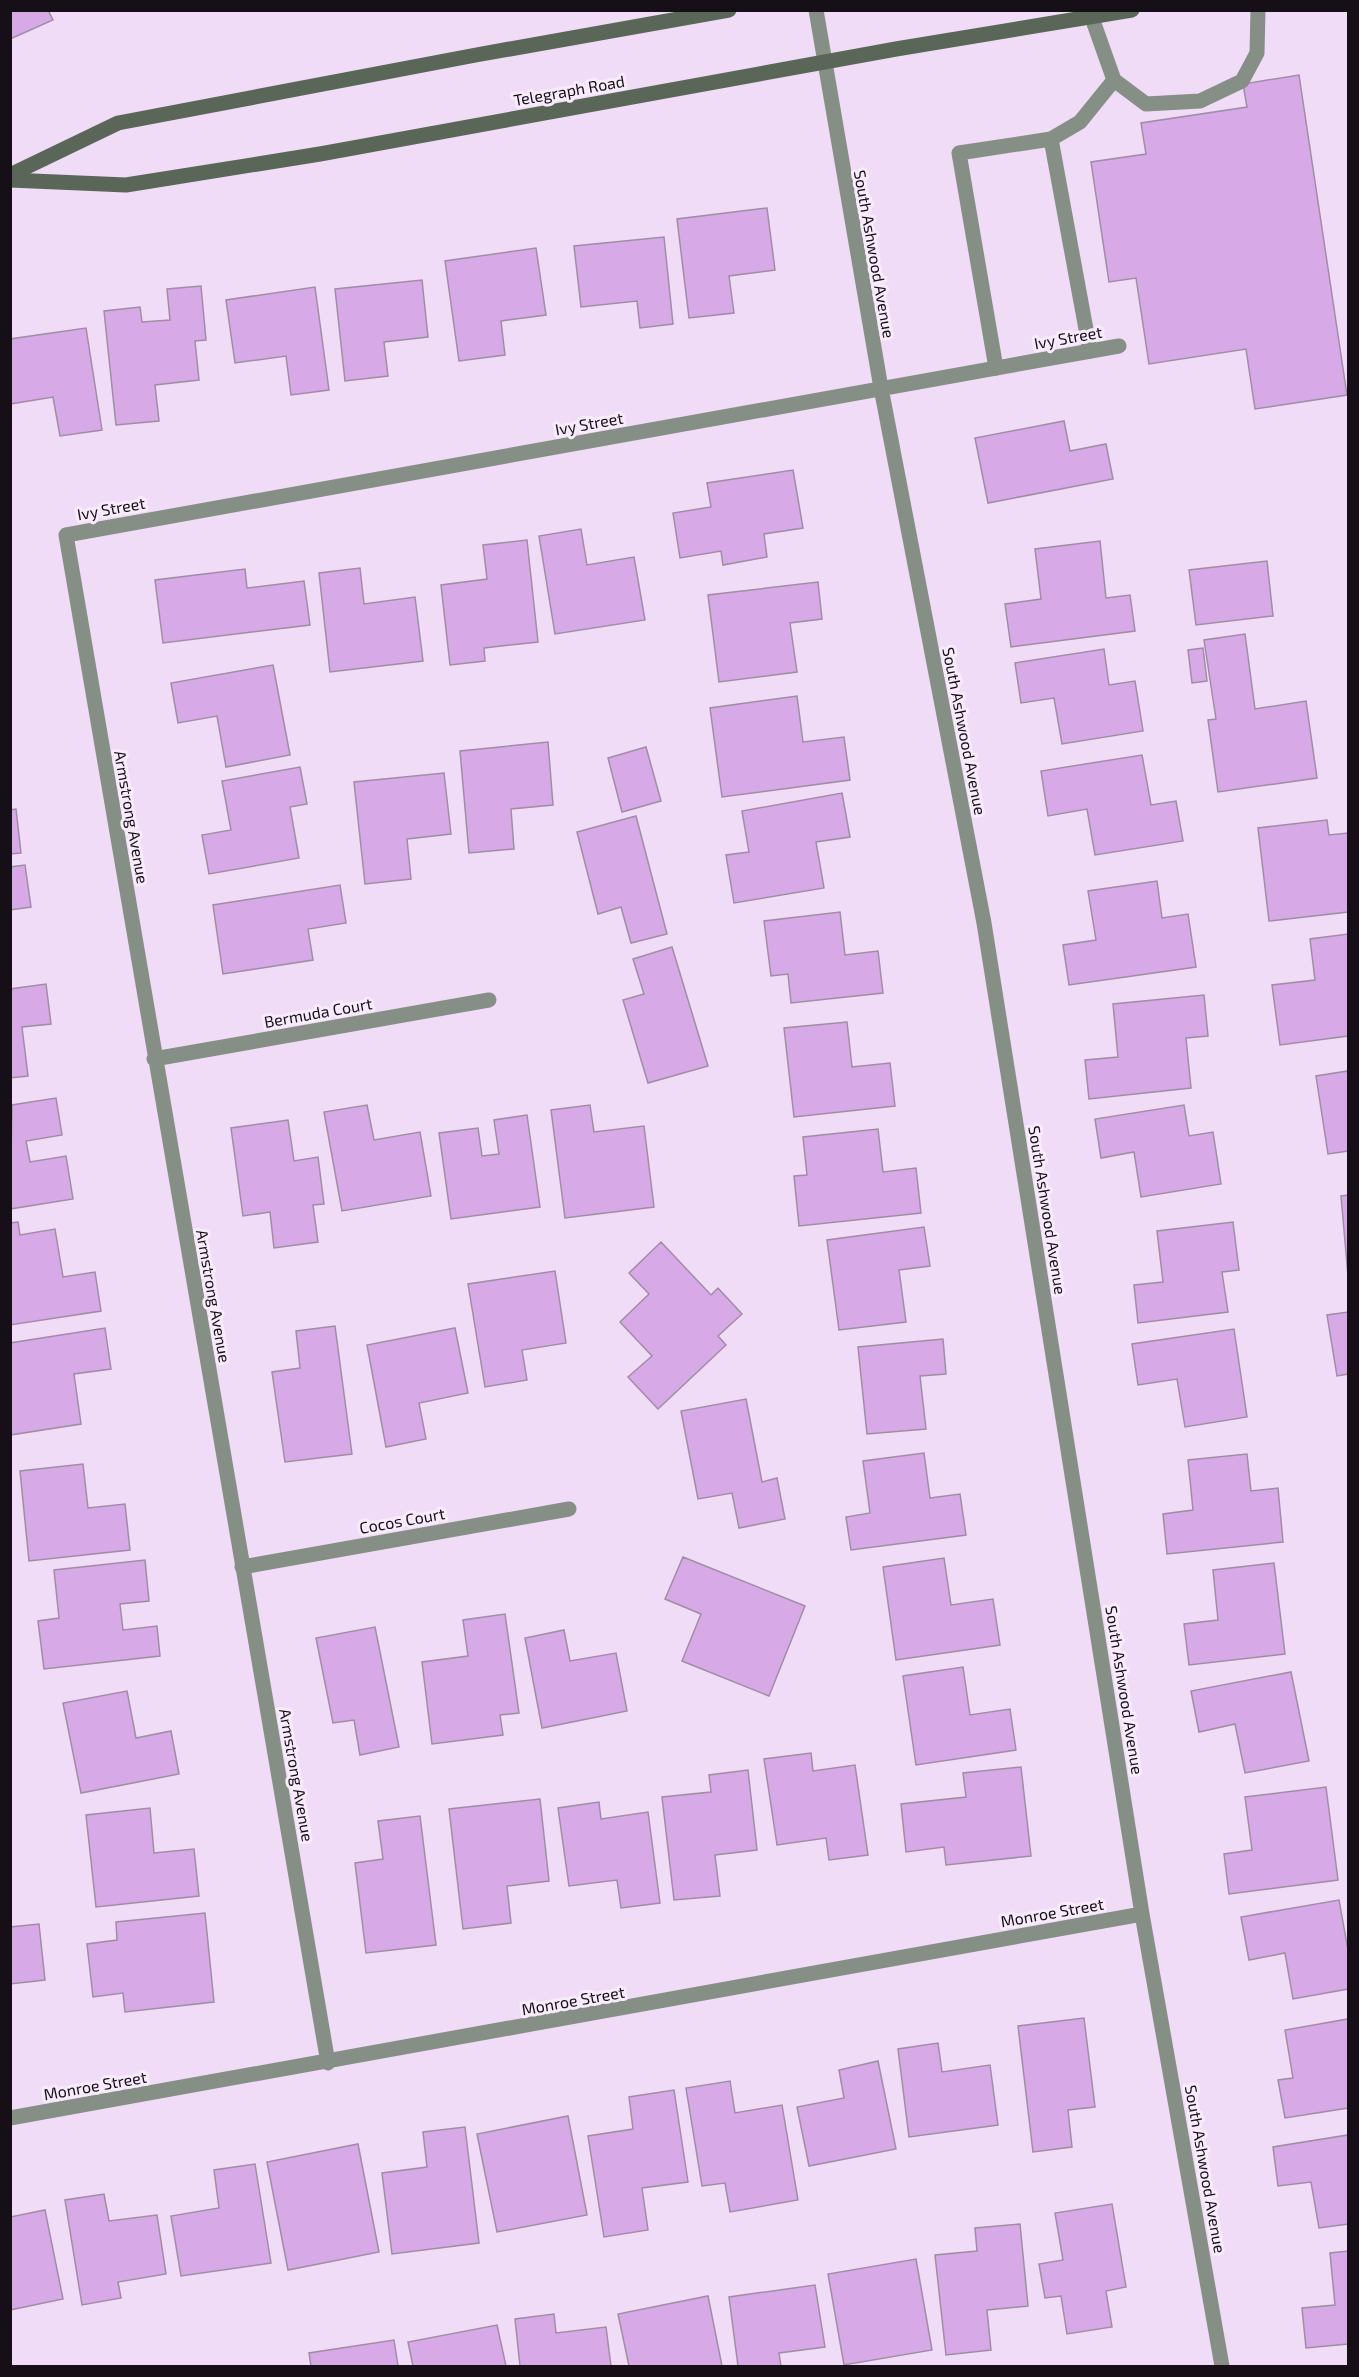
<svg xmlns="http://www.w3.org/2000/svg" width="1359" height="2377" font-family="'Exo 2',sans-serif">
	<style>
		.building { fill: #d8a9e7; stroke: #9f8da5; stroke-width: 1.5 }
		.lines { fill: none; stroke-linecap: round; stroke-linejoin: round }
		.service { stroke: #868f85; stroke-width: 15 }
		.minor { stroke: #868f85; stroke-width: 15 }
		.secondary { stroke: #5a6758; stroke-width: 15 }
		.labels { text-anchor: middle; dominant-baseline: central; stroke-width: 6; stroke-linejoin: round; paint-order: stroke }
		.street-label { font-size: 16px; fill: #160f18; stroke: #f8ecfc }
	</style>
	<rect width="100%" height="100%" fill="#f0dcf6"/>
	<path class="building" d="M10,10h38l5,10 -43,19z
		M1299,75l48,320 -92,14 -9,-60 -97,15 -13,-86 -27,4 -18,-120 55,-8 -5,-31 106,-16 -4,-23z
		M767,208l8,62 -46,6 5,37 -45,5 -12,-99z
		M664,237l9,87 -33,4 -3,-27 -56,6 -7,-61z
		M536,248l10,67 -45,6 4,34 -46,6 -14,-100z
		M422,280l6,57 -44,5 4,34 -43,5 -10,-92z
		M201,286l5,54 -11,1 4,39 -44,5 4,36 -43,4 -12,-114 36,-4 2,15 28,-2 -3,-31z
		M315,287l14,103 -38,5 -5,-39 -51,7 -9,-63z
		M86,328l16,102 -42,6 -7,-39 -43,7v-65z
		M1064,421l6,30 36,-7 7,35 -125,24 -13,-65z
		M793,470l10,58 -39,6 3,23 -44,8 -2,-14 -41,7 -7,-45 38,-6 -4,-24z
		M581,529l6,36 47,-8 11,63 -90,14 -16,-98z
		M527,540l11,102 -54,6 1,13 -35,4 -9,-80 46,-6 -4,-34z
		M1100,541l6,57 24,-3 5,36 -124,16 -6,-43 36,-5 -6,-50z
		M1267,561l6,55 -77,9 -7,-55z
		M360,568l4,36 51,-7 8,64 -93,11 -11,-99z
		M245,569l2,19 57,-7 6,44 -147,18 -8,-63z
		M818,582l4,37 -32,4 7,49 -78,10 -11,-87z
		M1245,634l10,75 51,-8 11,77 -99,14 -10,-72 8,-1 -12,-79z
		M1203,648l4,33 -15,2 -4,-33z
		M1104,649l5,36 26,-4 8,50 -81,13 -8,-46 -33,5 -6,-40z
		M273,665l17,90 -64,12 -9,-51 -39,7 -7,-40z
		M797,696l6,46 41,-5 6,43 -128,17 -12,-89z
		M548,742l5,63 -42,4 3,40 -45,4 -9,-102z
		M646,747l15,54 -39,11 -14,-54z
		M1142,755l9,50 25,-4 7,40 -88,14 -8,-46 -39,7 -7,-45z
		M300,767l7,37 -17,3 9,51 -90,16 -7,-39 29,-5 -9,-49z
		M444,773l7,61 -44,5 4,40 -46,5 -11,-102z
		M842,793l8,44 -34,5 8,46 -90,15 -8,-48 23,-3 -7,-41z
		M16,809l5,44 -11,1v-44z
		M636,816l31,118 -36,9 -10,-36 -23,7 -21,-82z
		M1327,820l2,15 19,-2v79l-79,9 -11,-93z
		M25,865l6,42 -21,3v-43z
		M1157,881l5,37 26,-4 8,53 -127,18 -6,-40 33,-5 -8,-49z
		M340,885l6,38 -38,6 5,31 -90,14 -10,-69z
		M840,912l5,43 33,-4 5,42 -92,10 -3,-29 -17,2 -7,-55z
		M1348,934v102l-68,9 -8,-60 43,-5 -5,-41z
		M672,947l36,119 -60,17 -25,-83 21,-6 -11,-35z
		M46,984l5,40 -29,3 6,49 -18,2v-89z
		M1204,995l4,41 -22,2 5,50 -102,11 -4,-39 33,-3 -5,-53z
		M847,1022l5,45 38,-4 5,43 -101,11 -10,-89z
		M1348,1071v80l-20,3 -12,-78z
		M56,1098l6,37 -36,6 4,21 36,-6 7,43 -63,10 2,-104z
		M367,1105l7,35 46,-8 11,64 -89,15 -18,-99z
		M590,1105l4,27 50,-6 10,81 -89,11 -14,-108z
		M1184,1105l5,31 24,-4 8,52 -80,13 -7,-45 -33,6 -6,-39z
		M527,1115l13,92 -89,12 -12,-86 39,-5 4,28 17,-2 -5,-34z
		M288,1120l6,41 24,-4 6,47 -11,1 5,37 -44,6 -4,-36 -27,4 -12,-88z
		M878,1129l5,43 33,-4 5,45 -122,13 -5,-50 13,-1 -4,-38z
		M1348,1195v81l-7,-80z
		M18,1222l2,13 35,-6 8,48 32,-5 6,39 -91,14v-102z
		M1233,1222l6,48 -17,2 6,40 -90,11 -4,-38 29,-3 -6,-51z
		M924,1227l6,39 -31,4 7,52 -67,8 -12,-90z
		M661,1242l50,53 7,-7 24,26 -24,22 8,9 -68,64 -30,-32 24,-21 -32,-34 29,-28 -20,-21z
		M555,1271l11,72 -44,7 5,30 -42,7 -17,-103z
		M1348,1312v62l-11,2 -10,-61z
		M335,1326l17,128 -67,8 -13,-90 28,-4 -4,-37z
		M105,1328l6,41 -37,5 7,50 -71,11v-92z
		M455,1328l13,65 -49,10 7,36 -40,8 -19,-102z
		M1234,1329l13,88 -62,10 -8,-48 -39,6 -6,-41z
		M943,1339l3,35 -26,2 6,53 -59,5 -9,-87z
		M746,1399l16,83 15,-4 8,41 -46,9 -7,-35 -34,6 -17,-88z
		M924,1453l6,45 30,-4 6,41 -115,15 -5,-33 24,-4 -7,-52z
		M1247,1454l4,37 27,-3 5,54 -116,12 -4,-40 30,-4 -5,-50z
		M83,1464l5,44 37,-4 5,46 -101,11 -9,-90z
		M683,1557l122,49 -36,90 -87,-35 19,-47 -36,-15z
		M944,1558l7,47 42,-6 7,46 -104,15 -13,-93z
		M145,1560l4,41 -29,3 3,26 34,-4 3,30 -116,13 -6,-48 21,-3 -5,-48z
		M1274,1563l11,91 -96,11 -5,-41 34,-4 -5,-50z
		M505,1614l14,99 -19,2 3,20 -71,9 -10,-82 46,-6 -5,-36z
		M375,1627l24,120 -39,8 -6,-35 -21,3 -17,-85z
		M564,1630l6,31 46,-8 11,58 -85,17 -17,-90z
		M963,1667l7,48 40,-6 6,41 -100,15 -13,-89z
		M1291,1672l18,89 -64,12 -10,-49 -36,8 -8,-41z
		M127,1691l9,47 35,-7 8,43 -98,19 -18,-90z
		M811,1753l2,18 42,-6 13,90 -39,5 -3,-22 -49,7 -13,-86z
		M1021,1767l10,89 -85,9 -2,-18 -38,5 -5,-48 65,-7 -3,-24z
		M748,1770l9,80 -42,5 5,41 -46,4 -12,-103 49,-5 -2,-17z
		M1326,1787l12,93 -109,14 -5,-40 28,-4 -7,-53z
		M540,1799l9,82 -42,5 4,37 -48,6 -14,-120z
		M599,1802l2,17 47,-7 12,91 -39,5 -4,-28 -48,6 -11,-78z
		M150,1808l4,45 40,-4 5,47 -103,11 -10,-92z
		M420,1816l16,129 -70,8 -11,-90 28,-4 -5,-38z
		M1339,1900l9,50v39l-55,10 -8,-46 -36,7 -8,-43z
		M205,1913l9,89 -89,10 -2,-19 -30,4 -6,-53 30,-4 -1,-18z
		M39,1924l6,56 -35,4v-57z
		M1084,2018l11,89 -27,3 4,37 -39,5 -15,-126z
		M1348,2019v89l-63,10 -7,-38 15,-2 -8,-48z
		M938,2043l4,29 48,-7 8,60 -89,12 -11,-88z
		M878,2061l18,88 -87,17 -12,-59 47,-9 -5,-28z
		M730,2081l5,32 47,-8 16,95 -68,12 -5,-29 -23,3 -16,-98z
		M674,2090l14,92 -46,6 6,42 -44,7 -16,-101 45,-7 -4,-32z
		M568,2116l19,99 -90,17 -20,-98z
		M465,2127l14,116 -87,11 -10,-81 45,-6 -4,-35z
		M1348,2135v89l-29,4 -8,-46 -33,4 -5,-39z
		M358,2144l21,108 -91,18 -21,-108z
		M255,2164l16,99 -90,13 -10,-60 48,-8 -5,-38z
		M104,2194l5,27 48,-6 9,59 -48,8 3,16 -39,7 -17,-105z
		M1112,2204l14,83 -20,4 6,36 -45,7 -6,-38 -16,2 -6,-34 24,-4 -8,-47z
		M45,2210l18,89 -53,11v-93z
		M1020,2224l8,82 -41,4 4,40 -45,5 -11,-100 42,-4 -2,-23z
		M1348,2251v93l-42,4 -4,-40 33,-3 -5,-52z
		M916,2259l16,91 -88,15 -16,-91z
		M815,2285l10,62 -46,6 2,13h-43l-9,-69z
		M708,2296l14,70h-93l-11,-52z
		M554,2314l2,19 50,-6 5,39h-91l-5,-47z
		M497,2325l9,41h-93l-5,-24z
		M394,2340l4,26h-87l-2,-13z"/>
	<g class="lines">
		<path class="service" d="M1092,18l22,62 32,24 54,-3 42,-20 15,-28 1,-43
			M1051,139l39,212
			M996,368l-37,-215 92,-14 29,-17 34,-42"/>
		<path class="minor" d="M816,10l65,378 103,535 158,991 80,452
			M154,1059l335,-59
			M242,1567l327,-58
			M328,2063l-262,-1528 1053,-189
			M10,2118l1132,-204"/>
		<path class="secondary" d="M10,175l108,-52 358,-68 253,-45
			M10,180l116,5 194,-31 576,-105 236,-39"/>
	</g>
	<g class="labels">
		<g class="street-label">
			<text transform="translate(569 90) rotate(-10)">Telegraph Road</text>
			<text transform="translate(875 254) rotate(80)">South Ashwood Avenue</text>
			<text transform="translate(1068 337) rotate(-10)">Ivy Street</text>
			<text transform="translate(589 423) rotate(-10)">Ivy Street</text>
			<text transform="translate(111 508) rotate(-10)">Ivy Street</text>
			<text transform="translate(965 731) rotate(79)">South Ashwood Avenue</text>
			<text transform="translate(132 817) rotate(80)">Armstrong Avenue</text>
			<text transform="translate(318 1012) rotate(-10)">Bermuda Court</text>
			<text transform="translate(1048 1210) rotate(81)">South Ashwood Avenue</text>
			<text transform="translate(214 1296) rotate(80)">Armstrong Avenue</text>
			<text transform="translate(402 1520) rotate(-10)">Cocos Court</text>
			<text transform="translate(1125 1690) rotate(81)">South Ashwood Avenue</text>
			<text transform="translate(297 1775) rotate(80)">Armstrong Avenue</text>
			<text transform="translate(1052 1912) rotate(-10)">Monroe Street</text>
			<text transform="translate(573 2000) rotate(-10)">Monroe Street</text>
			<text transform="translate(95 2085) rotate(-10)">Monroe Street</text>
			<text transform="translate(1206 2169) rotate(80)">South Ashwood Avenue</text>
		</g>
	</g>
	<rect width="1359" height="2377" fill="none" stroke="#160f18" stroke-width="24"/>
</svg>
